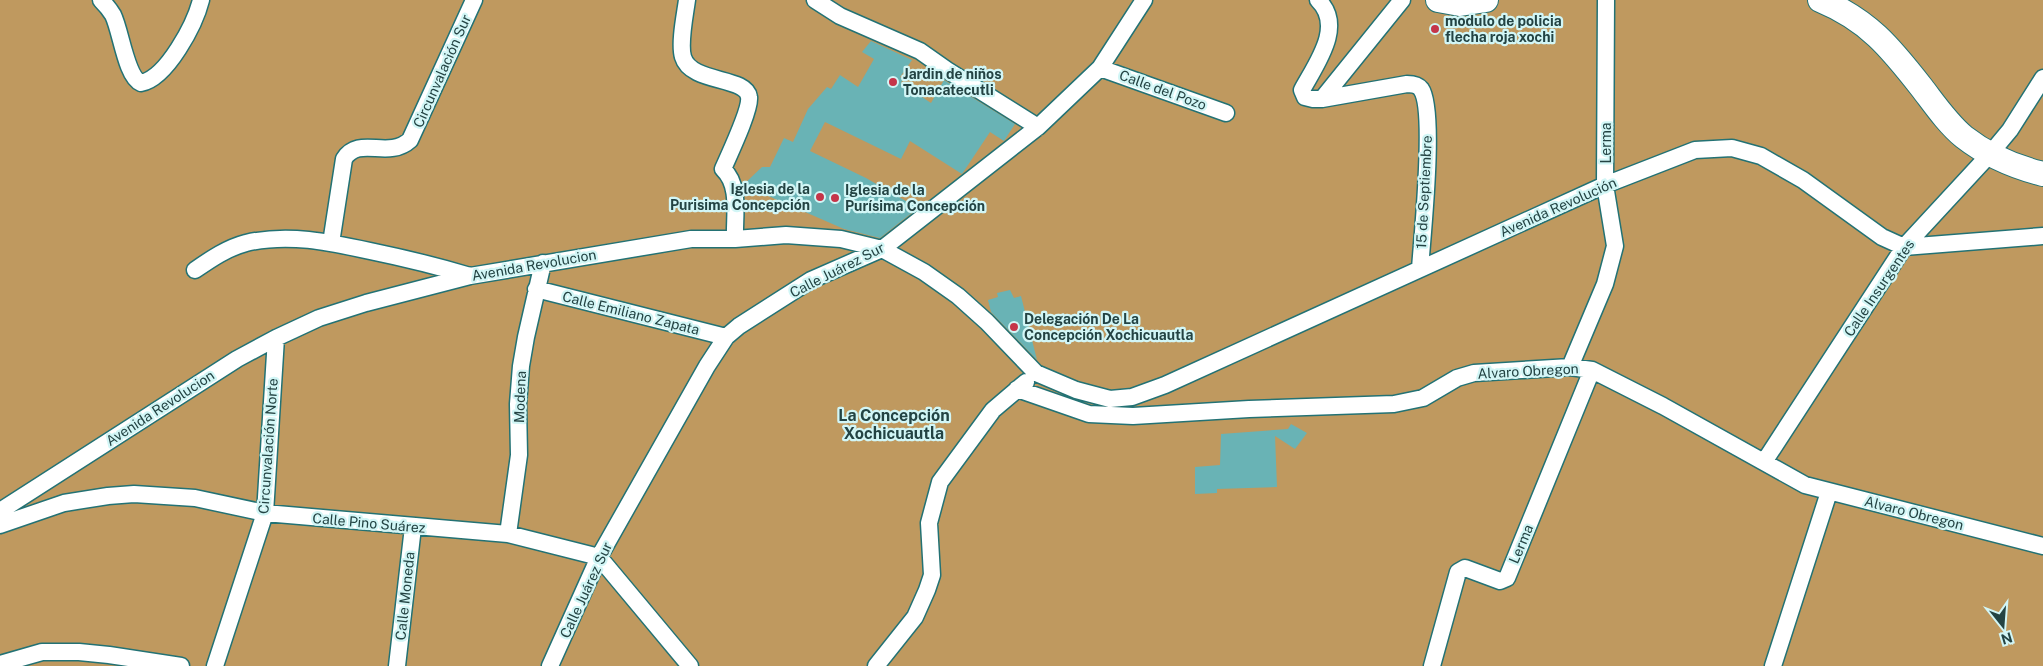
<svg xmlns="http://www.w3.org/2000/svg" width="2043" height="666" font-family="'Public Sans',sans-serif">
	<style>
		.green { fill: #bf995f }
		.building { fill: #69b3b5 }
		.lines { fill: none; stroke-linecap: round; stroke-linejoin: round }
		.minor-casing { stroke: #237274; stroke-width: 19 }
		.secondary-casing { stroke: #237274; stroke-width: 26 }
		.minor { stroke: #fff; stroke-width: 16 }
		.secondary { stroke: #fff; stroke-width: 24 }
		.poi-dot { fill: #c53549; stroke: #d2f6f6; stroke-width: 2 }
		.labels { text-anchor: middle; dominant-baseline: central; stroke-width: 4.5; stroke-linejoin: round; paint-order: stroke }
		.poi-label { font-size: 14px; font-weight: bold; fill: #234343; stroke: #d2f6f6; text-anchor: start }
		.street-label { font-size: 14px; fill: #234343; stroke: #d2f6f6 }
		.quarter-label { font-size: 16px; font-weight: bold; fill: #234343; stroke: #d2f6f6 }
	</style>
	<rect width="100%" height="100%" fill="#91dcde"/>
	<path class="green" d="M0,0h2043v666h-2043z"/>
	<path class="building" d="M871,41l41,19 -12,17 3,2 -2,4 30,20 13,-23 71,44 -11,17 -14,-9 -28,42 -52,-33 -9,18 -76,-37 -15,29 56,27 52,30 -38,30 -36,-9 -101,-44 19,-18h8l14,-29 9,4 15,-33 19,-22 4,2 9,-14 18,12 16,-28 -12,-7z
		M1010,290l4,8 7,-2 16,64 -46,-48 -3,-12 10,-3 -1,-4z
		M1291,424l16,9 -12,16 -20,-13 2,51 -60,2v4l-22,1v-27l25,-2 1,-31 67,-5z"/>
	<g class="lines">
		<g class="minor-casing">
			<path id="minor" d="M101,0c5,5 9,10 12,15 8,16 13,62 28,68 26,-5 54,-59 60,-83
				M687,0c-2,15 -8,43 -4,57 8,27 63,19 66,40 2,12 -20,58 -26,72 18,17 11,47 12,70
				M815,0l25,16 80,35 27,19 91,57
				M1318,0c27,26 -2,64 -16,90l3,7 8,2h9l85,-15c6,0 11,1 14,5 15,21 1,149 -1,180
				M1100,68l126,45
				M1322,99l80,-99
				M331,243l13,-84c15,-24 44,1 66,-19l64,-140
				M195,270c16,-11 32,-22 51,-27 42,-10 83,-1 124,8 34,7 67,15 100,25
				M536,289l190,48
				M1570,367l35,-83 10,-38 -10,-61 1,-185
				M1017,389l72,25 44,2 116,-7 145,-5 29,-6 34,-20 17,-5 96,-6 22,3 71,36 142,79 238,61
				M1764,462l140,-215 86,-93 20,-24 33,-52
				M0,511l237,-152 39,-21 43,-20 47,-15 104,-27 221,-37h44l51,-4 55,4 41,10 42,23 34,24 29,26 49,51 40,17 34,9 22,-2 33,-12 440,-200 90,-35 37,-2 29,8 42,24 79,57 22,10 139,-11
				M0,525l64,-22 44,-7 26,-2 61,4 70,15 243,21 91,23 91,109
				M508,534l11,-79 -1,-51 3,-38 5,-29 17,-74
				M0,664l42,-12h37l30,3 72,11
				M215,666l50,-153 11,-175
				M397,666l16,-139
				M550,666l49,-109 108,-191 19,-29 13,-11 72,-46 71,-31 156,-122 62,-59 44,-68
				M876,666l39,-49 12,-27 5,-15 -3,-52 11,-41 53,-72 33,-28
				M1432,666l26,-94 7,-4 35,13 7,-3 85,-208
				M1773,666l56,-174"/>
		</g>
		<g class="secondary-casing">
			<path id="secondary" d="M1438,0l22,4 26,-4
				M1820,0c48,20 70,47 102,88 13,17 26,36 42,49 23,18 51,30 79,37"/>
		</g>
		<use href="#minor" class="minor"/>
		<use href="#secondary" class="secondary"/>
	</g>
	<g class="poi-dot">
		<circle cx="1435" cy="29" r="5"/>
		<circle cx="893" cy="82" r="5"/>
		<circle cx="820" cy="197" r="5"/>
		<circle cx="835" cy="198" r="5"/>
		<circle cx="1014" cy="327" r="5"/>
	</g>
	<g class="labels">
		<g class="poi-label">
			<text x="1445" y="21">modulo de policia<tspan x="1445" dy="16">flecha roja xochi</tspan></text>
			<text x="903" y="74">Jardin de niños<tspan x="903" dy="16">Tonacatecutli</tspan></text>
			<text x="810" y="189" text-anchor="end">Iglesia de la<tspan x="810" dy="16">Purisima Concepción</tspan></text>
			<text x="845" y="190">Iglesia de la<tspan x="845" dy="16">Purísima Concepción</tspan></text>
			<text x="1024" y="319">Delegación De La<tspan x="1024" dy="16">Concepción Xochicuautla</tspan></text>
		</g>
		<g class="street-label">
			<text transform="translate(442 71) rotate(-66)">Circunvalación Sur</text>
			<text transform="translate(1163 90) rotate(20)">Calle del Pozo</text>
			<text transform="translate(1606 143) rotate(-90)">Lerma</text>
			<text transform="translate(1424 192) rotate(-87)">15 de Septiembre</text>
			<text transform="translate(1558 207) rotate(-24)">Avenida Revolución</text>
			<text transform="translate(534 265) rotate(-10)">Avenida Revolucion</text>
			<text transform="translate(837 270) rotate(-27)">Calle Juárez Sur</text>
			<text transform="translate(1879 288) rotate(-56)">Calle Insurgentes</text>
			<text transform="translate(631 313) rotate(14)">Calle Emiliano Zapata</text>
			<text transform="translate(1528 371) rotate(-3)">Alvaro Obregon</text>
			<text transform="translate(520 397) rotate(-88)">Modena</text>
			<text transform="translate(160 408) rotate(-33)">Avenida Revolucion</text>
			<text transform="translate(268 446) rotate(-86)">Circunvalación Norte</text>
			<text transform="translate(1914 513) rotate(14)">Alvaro Obregon</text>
			<text transform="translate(369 523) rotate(5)">Calle Pino Suárez</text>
			<text transform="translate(1521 544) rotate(-67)">Lerma</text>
			<text transform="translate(586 590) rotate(-65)">Calle Juárez Sur</text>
			<text transform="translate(405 596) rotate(-84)">Calle Moneda</text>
		</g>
		<g class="quarter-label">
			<text x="894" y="415">La Concepción<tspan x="894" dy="18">Xochicuautla</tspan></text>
		</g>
	</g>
	<g transform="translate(2003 626) rotate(163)" stroke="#d2f6f6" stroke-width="4" paint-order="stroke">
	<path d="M0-4L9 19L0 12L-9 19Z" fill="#234343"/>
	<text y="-8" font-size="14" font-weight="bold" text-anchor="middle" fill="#234343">N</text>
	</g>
</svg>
